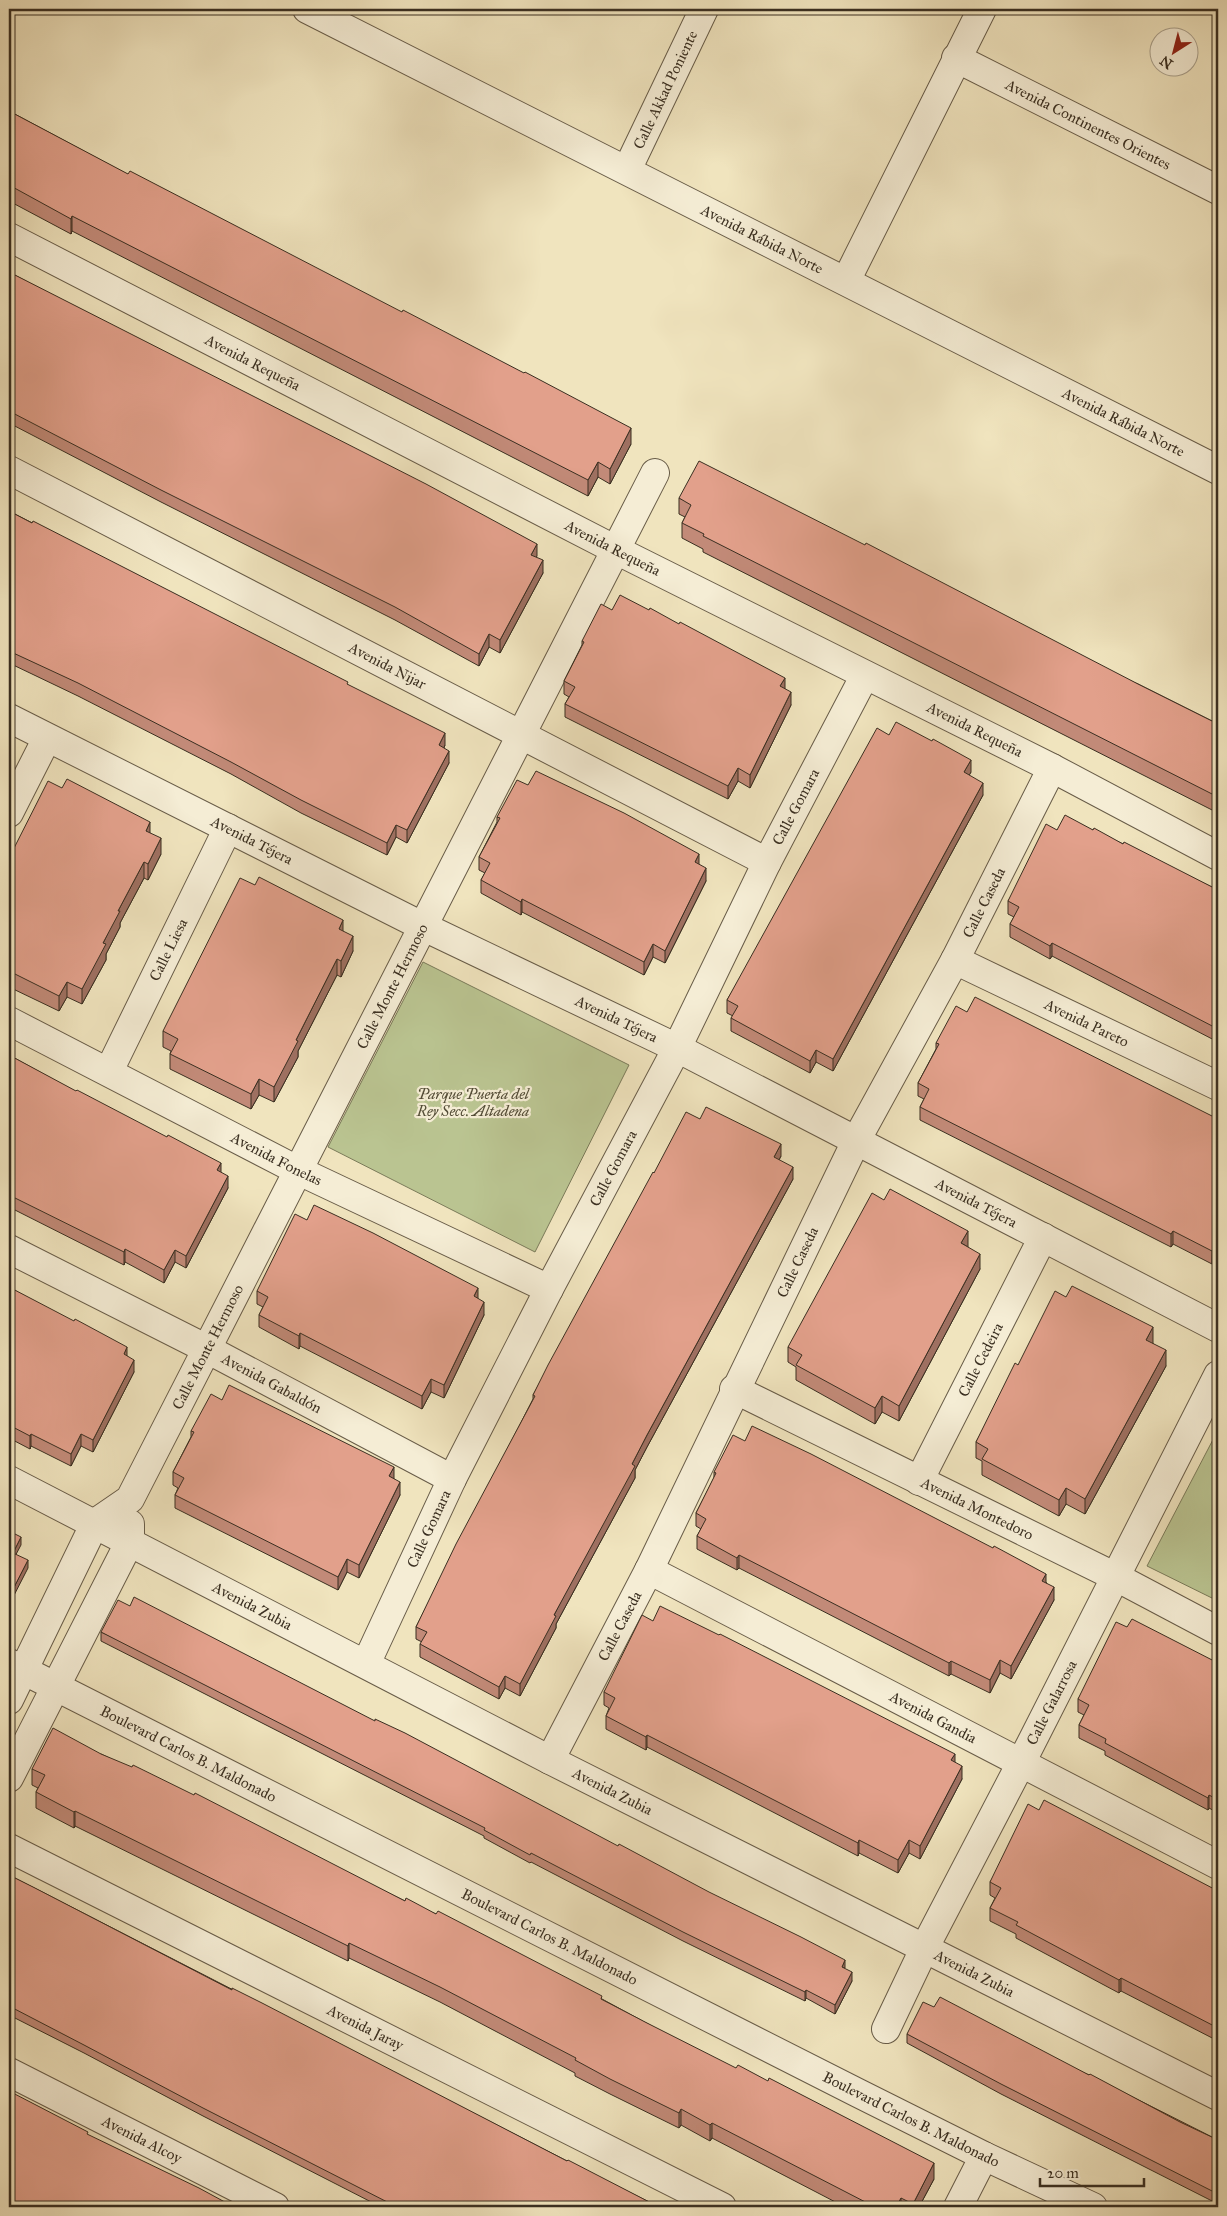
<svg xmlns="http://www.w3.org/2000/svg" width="1227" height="2216" font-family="'IM FELL Great Primer',serif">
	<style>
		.green { fill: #bac491; stroke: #7a7a59 }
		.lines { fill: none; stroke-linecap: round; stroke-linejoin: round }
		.minor-casing { stroke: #685c48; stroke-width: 30 }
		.minor { stroke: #f5edd5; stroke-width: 28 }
		.wall { fill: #c28a78; stroke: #3a2f21 }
		.shaded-wall { fill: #9e7061; stroke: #3a2f21 }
		.building { fill: #e2a08b; stroke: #3a2f21 }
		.labels { text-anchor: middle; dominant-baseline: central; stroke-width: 4.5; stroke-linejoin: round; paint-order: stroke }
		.street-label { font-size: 15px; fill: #3a2f21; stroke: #f5edd5 }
		.park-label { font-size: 15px; font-style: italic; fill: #544d37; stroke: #f5edd5 }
	</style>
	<rect width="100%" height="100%" fill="#f0e4be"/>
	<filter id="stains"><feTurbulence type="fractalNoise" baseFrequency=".004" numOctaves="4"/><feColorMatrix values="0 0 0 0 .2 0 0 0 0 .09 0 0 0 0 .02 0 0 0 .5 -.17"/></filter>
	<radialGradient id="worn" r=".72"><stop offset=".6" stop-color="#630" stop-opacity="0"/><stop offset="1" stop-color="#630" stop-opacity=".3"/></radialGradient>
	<path class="green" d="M423,962l206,103 -94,187 -207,-105z
		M1218,1430v171l-71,-35z"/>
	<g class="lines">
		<g class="minor-casing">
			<g id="minor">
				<path id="s1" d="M307,9l911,461"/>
				<path id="s2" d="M956,58l262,132"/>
				<path id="s3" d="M627,170l77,-161"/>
				<path id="s4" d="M9,237l607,313 436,218 166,88"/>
				<path d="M846,281l136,-272"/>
				<path id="s5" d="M9,470l758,392"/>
				<path id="s6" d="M9,718l413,208 255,122 541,280"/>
				<path d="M9,813l38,-75"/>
				<path id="s7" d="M955,960l263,126"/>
				<path id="s8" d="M9,1021l288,149 252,119"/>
				<path id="s9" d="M109,1071l119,-243"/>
				<path id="s10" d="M9,1249l198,100 245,130"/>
				<path id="s11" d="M734,1389l382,188 102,54"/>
				<path id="s12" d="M9,1480l541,280 668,336"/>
				<path id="s13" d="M919,1481l124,-244"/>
				<path id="s14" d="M649,1570l569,295"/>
				<path id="s15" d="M9,1663l849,430 126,63 109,51"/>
				<path id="s16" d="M366,1664l86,-185 97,-190 128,-241 90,-186 98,-187"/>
				<path id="s17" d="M9,1700l86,-177 35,-24 525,-1026"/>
				<path id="s18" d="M550,1760l99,-190 208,-431 98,-179 97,-192"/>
				<path d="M9,1778l121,-237v-17"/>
				<path id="s19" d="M9,1848l713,359"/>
				<path id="s20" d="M886,2029l39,-82 96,-184 197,-388"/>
				<path id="s21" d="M9,2072l266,135"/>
				<path d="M958,2207l26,-51"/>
			</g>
		</g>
		<use href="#minor" class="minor"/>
	</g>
	<path class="wall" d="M9,111l622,333 -21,40 -12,-7 -10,19 -516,-265 -1,3 -62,-33z
		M9,272l528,284 -1,1 7,16 -43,80 -11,-6 -10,19 -84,-46 -234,-118 -152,-79z
		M679,498l459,186 80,40v89l-515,-261v-3l-21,-11v-15l3,-6 -6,-3z
		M9,511l339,174 97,60 -1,3 5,15 -42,80 -11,-6 -9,18 -86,-42 -70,-39 -153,-78 -69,-33z
		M612,610l173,79 6,16 -41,83 -12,-7 -10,18 -163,-82v-13l4,-7 -5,-3v-13l18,-36v-4z
		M889,735l82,37 -2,3 14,20 -150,276 -17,-9 -6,11 -79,-42v-13l2,-2 -6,-3v-13z
		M497,817l202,47 7,17 -41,82 -12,-6 -9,18 -122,-63 -1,3 -40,-22v-13l4,-7 -6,-3v-13l18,-35z
		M1057,830h36l30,14 95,46v152l-166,-86 -2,3 -40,-22v-13l4,-7 -6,-3v-13z
		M161,854l-13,26 -4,-2 -24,45v4l-14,27v6l-24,44 -15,-7 -8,14 -50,-24v-129z
		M343,931l10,20 -12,26 -4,-2 -39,76v6l-24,45 -15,-7 -8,14 -81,-40v-15l1,-3 -8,-4v-16z
		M967,1012l251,107 -6,145 -39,-20 -2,3 -251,-127v-13l4,-8 -6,-3v-13l18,-34v-6z
		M9,1055l212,117 7,16 -42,80 -11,-6 -11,21 -39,-21 -1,3 -115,-58z
		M781,1156l-2,4 14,19 -146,268 -12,23v8l-79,146v4l-36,68 -15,-8 -6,11 -79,-42v-13l2,-2 -6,-3v-12l117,-228v-4l121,-222z
		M968,1247l12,22 -81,152 -17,-9 -7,12 -79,-44v-13l-8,-5v-15z
		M9,1287l118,69 7,16 -41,80 -12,-6 -10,20 -40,-20 -1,3 -21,-11z
		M257,1291l221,8 6,16 -40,83 -13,-6 -9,17 -122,-63 -1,3 -40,-22v-12l4,-8 -6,-3z
		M1153,1343l13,23 -81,148 -19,-10 -7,12 -77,-41v-14l-6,-3v-16l42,-77z
		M222,1400l172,79 6,16 -41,83 -12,-6 -9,18 -163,-82v-13l3,-7 -5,-3v-13l18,-35v-6z
		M714,1472l332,110 8,18 -43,79 -11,-6 -10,20 -39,-19 -2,2 -210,-108 -2,2 -40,-21v-13l4,-7 -5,-3v-13l18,-35z
		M653,1621l302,141 7,17 -42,80 -11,-6 -11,20 -39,-20 -1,3 -211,-109 -1,3 -40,-21v-13l3,-8 -5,-3v-13z
		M1127,1627l91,36v150l-9,-5 -1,2 -103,-55v-4l-26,-13v-13l5,-10 -6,-3v-13z
		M101,1632l744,337 7,12 -17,33 -29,-16 -1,3 -122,-60 -152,-79 -1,1 -46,-25v-2l-383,-195z
		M101,1754l304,147 31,13 166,85 332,180 -15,28h-74l-133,-69 -2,3 -29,-16 -2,3 -69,-34 -35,-18v-3l-135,-71 -91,-44 -1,3 -273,-135 -1,2 -38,-20v-16l2,-4 -6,-3v-16z
		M1039,1810l179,81v150l-97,-50 -2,2 -103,-55v-4l-26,-13v-13l5,-10 -5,-3v-13z
		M9,1875l558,286 92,46h-278l-178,-91 -119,-63 -75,-38z
		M934,2007l155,68 129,65v64l-217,-110 -94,-51v-9z"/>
	<path class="shaded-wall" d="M72,216v15l-1,3v-15z
		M631,428v16l-21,40v-15z
		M598,462v15l-10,19v-16z
		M537,544v12l-6,11v-12z
		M543,560v13l-43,80v-13z
		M489,634v13l-10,19v-12z
		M785,678v13l-5,-5z
		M791,692v13l-41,83v-13z
		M445,733v12l-6,13v-13z
		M449,751v12l-42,80v-13z
		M971,760v12l-7,13v-13z
		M738,768v13l-10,18v-13z
		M983,783v12l-150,276v-12z
		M150,822v16l-4,-7z
		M396,825v12l-9,18v-12z
		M161,838v16l-13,26v-16z
		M699,854v13l-4,-5z
		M144,862v16l-24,45v4l-14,27v6l-24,44v-15l36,-78z
		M706,868v13l-41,82v-12z
		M522,899v13l-1,3v-13z
		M343,920v16l-4,-7z
		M353,936v15l-12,26v-16z
		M1052,943v13l-2,3v-13z
		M653,944v13l-9,18v-13z
		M337,959v16l-39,76v6l-24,45v-15l22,-47z
		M67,982v15l-8,14v-15z
		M816,1050v12l-6,11v-12z
		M259,1079v16l-8,14v-15z
		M781,1144v12l-7,13v-12z
		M221,1163v13l-4,-6z
		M793,1167v12l-146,268 -12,23v8l-79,146v4l-36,68v-12l34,-69 93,-180z
		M228,1176v12l-42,80v-12z
		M968,1231v16l-7,-4z
		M1173,1231v13l-2,3v-13z
		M1218,1240v13l-6,11v-13z
		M125,1249v13l-1,3v-13z
		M175,1250v12l-11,21v-13z
		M980,1254v15l-81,152v-15z
		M478,1288v13l-4,-5z
		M484,1302v13l-40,83v-13z
		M1153,1327v16l-7,12v-15z
		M300,1333v13l-1,3v-13z
		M127,1347v13l-3,-6z
		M1166,1350v16l-81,148v-15z
		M134,1360v12l-41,80v-12z
		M431,1379v13l-9,17v-13z
		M882,1396v16l-7,12v-16z
		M31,1434v12l-1,3v-13z
		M81,1434v12l-10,20v-12z
		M394,1467v13l-5,-4z
		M400,1482v13l-41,83v-13z
		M1066,1488v16l-7,12v-16z
		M21,1537v8l-8,15v-7z
		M739,1555v13l-2,2v-12z
		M347,1559v13l-9,18v-13z
		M28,1560v8l-19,37v-8z
		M1046,1574v13l-4,-6z
		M1054,1587v13l-43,79v-13z
		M1000,1660v13l-10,20v-13z
		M951,1661v13l-2,2v-13z
		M505,1676v12l-6,11v-12z
		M647,1735v12l-1,3v-13z
		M955,1754v13l-4,-7z
		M962,1766v13l-42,80v-13z
		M1209,1795v13l-1,2v-12z
		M75,1811v15l-1,2v-16z
		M859,1840v13l-1,3v-13z
		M909,1840v13l-11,20v-13z
		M349,1943v15l-1,3v-15z
		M845,1960v8l-3,-1z
		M852,1972v9l-17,33v-9z
		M1121,1978v13l-2,2v-13z
		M806,1990v8l-1,3v-9z
		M681,2109v16l-2,3v-15z
		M712,2123v15l-2,3v-16z
		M934,2163v16l-15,28h-6v-3z
		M901,2198v9h-5z"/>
	<path class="building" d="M9,111l119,63 2,-3 272,141 1,-2 121,63 1,-1 106,56 -21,41 -12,-7 -10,18 -516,-264 -1,3 -62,-34z
		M9,272l417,212 111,60 -6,11 12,5 -43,80 -11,-6 -10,20 -84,-47 -234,-117 -152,-79z
		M699,461l166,84 1,-2 272,141 80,40v73l-515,-261 1,-2 -22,-11 9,-18 -12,-7z
		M9,511l23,12 1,-2 315,161 -1,2 98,49 -6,12 10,6 -42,79 -11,-5 -9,18 -86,-43 -70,-38 -153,-79 -69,-32z
		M620,595l29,15 1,-2 29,16 1,-2 105,56 -5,8 11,6 -41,83 -12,-7 -10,18 -163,-82 10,-17 -11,-6 20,-39 -2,-1 19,-37 11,6z
		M896,722l36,19 1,-2 38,21 -7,12 19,11 -150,276 -17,-9 -6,11 -79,-43 7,-12 -11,-6 150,-272 12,7z
		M536,771l88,42 75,41 -4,8 11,6 -41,83 -12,-7 -9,18 -122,-63 -1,3 -40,-22 9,-17 -11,-6 21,-39 -3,-1 20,-37 11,5z
		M67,779l83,43 -4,9 15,7 -13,26 -4,-2 -26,49h2l-17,32 3,1 -24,45 -15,-7 -8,14 -50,-25v-113l39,-77 14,7z
		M1065,815l28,15 1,-2 29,16 1,-2 94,48v139l-166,-86 -2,3 -40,-22 9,-17 -11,-6 38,-77 11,6z
		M259,877l84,43 -4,9 14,7 -12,25 -4,-2 -41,81 2,1 -24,46 -15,-8 -8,15 -81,-40 8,-15 -15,-8 77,-153 15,7z
		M975,997l243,122v121l-6,11 -39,-20 -2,3 -251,-127 9,-18 -11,-6 21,-39 -3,-1 20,-37 11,6z
		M9,1055l67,36 1,-1 90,47 1,-2 53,28 -4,7 11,6 -42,80 -11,-6 -11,20 -39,-21 -1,3 -115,-57z
		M706,1107l75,37 -7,13 19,10 -146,268 -15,29 3,2 -81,149 2,1 -36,68 -15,-8 -6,11 -79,-43 7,-12 -11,-5 40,-83 79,-148 -2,-1 15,-30 105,-193 1,1 32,-61 14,7z
		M890,1189l78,42 -7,12 19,11 -81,152 -17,-10 -7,12 -79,-43 6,-10 -14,-8 84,-154 12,7z
		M314,1205l59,28 105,55 -4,8 10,6 -40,83 -13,-6 -9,17 -122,-63 -1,3 -40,-21 9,-18 -11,-6 38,-77 12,6z
		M1072,1286l81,41 -7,13 20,10 -81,149 -19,-11 -7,12 -77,-41 6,-10 -12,-7 39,-79 3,2 37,-74 11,6z
		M9,1287l65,34 1,-2 52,28 -3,7 10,6 -41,80 -12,-6 -10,20 -40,-20 -1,2 -21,-11z
		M229,1385l165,82 -5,9 11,6 -41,83 -12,-6 -9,18 -163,-82 9,-17 -11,-6 21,-40 -3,-1 20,-37 11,6z
		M752,1426l59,28 182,94 1,-2 52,28 -4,7 12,6 -43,79 -11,-6 -10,20 -39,-19 -2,2 -210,-108 -2,3 -40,-22 9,-17 -10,-6 20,-40 -2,-1 19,-37 12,6z
		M9,1531l12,6 -8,16 15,7 -19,37z
		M134,1597l241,124v-2l30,14 213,113 1,-2 90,48 92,45 44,23 -3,7 10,5 -17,33 -29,-15 -1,2 -122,-60 -152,-79 -1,2 -46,-25 1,-2 -384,-196 17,-32 12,6z
		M660,1606l59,29 1,-1 235,120 -4,6 11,6 -42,80 -11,-6 -11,20 -39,-20 -1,3 -211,-108 -1,2 -40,-21 9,-18 -11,-6 38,-77 11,6z
		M1132,1619l86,44v137l-9,-5 -1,3 -103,-55 1,-4 -27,-14 10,-20 -11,-6 38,-77 11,5z
		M53,1728l48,26 31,13 1,-2 61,30 1,-2 210,108 1,-3 30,16 2,-3 164,85 -1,3 46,24 89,45 2,-3 30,16 1,-3 165,85 -21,41 -12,-6 -5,9h-21l-163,-84 -2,2 -29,-16 -2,4 -69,-34 -35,-19 1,-2 -136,-71 -91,-44 -1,3 -273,-135 -1,1 -38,-20 9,-17 -13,-6z
		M1044,1800l174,91v137l-97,-50 -2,2 -103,-55 2,-3 -28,-14 11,-20 -11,-6 38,-78 11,6z
		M9,1875l24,12 199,103v-2l30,15 305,158 1,-1 91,47h-262l-194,-99 -119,-63 -75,-39z
		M940,1997l149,78 1,-1 90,48 38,18v54l-217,-110 -94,-50 16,-32 11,5z
		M9,2091l79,41 -1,2 112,54 35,19h-225z"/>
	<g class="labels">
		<g class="street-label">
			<text stroke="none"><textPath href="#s3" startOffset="89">Calle Akkad Poniente</textPath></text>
			<text stroke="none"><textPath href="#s2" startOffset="148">Avenida Continentes Orientes</textPath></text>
			<text stroke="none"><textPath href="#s1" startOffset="510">Avenida Rábida Norte</textPath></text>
			<text stroke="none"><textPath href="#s4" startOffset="274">Avenida Requeña</textPath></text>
			<text stroke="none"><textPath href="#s1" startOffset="915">Avenida Rábida Norte</textPath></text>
			<text stroke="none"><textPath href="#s4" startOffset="679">Avenida Requeña</textPath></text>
			<text stroke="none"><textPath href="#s5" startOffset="426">Avenida Nijar</textPath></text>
			<text stroke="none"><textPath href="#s4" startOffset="1084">Avenida Requeña</textPath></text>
			<text stroke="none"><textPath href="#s16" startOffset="959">Calle Gomara</textPath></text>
			<text stroke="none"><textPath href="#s6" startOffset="272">Avenida Téjera</textPath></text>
			<text stroke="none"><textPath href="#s18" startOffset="961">Calle Caseda</textPath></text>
			<text stroke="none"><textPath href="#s9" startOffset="135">Calle Liesa</textPath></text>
			<text stroke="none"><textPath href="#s17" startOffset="815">Calle Monte Hermoso</textPath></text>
			<text stroke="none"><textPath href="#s6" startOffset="678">Avenida Téjera</textPath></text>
			<text stroke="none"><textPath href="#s7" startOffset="146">Avenida Pareto</textPath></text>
			<text stroke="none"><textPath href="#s8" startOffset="301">Avenida Fonelas</textPath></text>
			<text stroke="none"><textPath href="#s16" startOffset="554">Calle Gomara</textPath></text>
			<text stroke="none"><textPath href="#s6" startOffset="1082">Avenida Téjera</textPath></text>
			<text stroke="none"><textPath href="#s18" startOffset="556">Calle Caseda</textPath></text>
			<text stroke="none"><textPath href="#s17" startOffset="410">Calle Monte Hermoso</textPath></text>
			<text stroke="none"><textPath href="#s13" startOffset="136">Calle Cedeira</textPath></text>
			<text stroke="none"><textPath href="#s10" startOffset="295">Avenida Gabaldón</textPath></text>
			<text stroke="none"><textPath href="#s11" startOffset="271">Avenida Montedoro</textPath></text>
			<text stroke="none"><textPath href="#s16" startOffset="149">Calle Gomara</textPath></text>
			<text stroke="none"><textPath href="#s12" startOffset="274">Avenida Zubia</textPath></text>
			<text stroke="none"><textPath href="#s18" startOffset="151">Calle Caseda</textPath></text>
			<text stroke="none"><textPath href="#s20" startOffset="366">Calle Galarrosa</textPath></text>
			<text stroke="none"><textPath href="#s14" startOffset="320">Avenida Gandia</textPath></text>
			<text stroke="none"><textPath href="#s15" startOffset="201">Boulevard Carlos B. Maldonado</textPath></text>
			<text stroke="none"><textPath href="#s12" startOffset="679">Avenida Zubia</textPath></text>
			<text stroke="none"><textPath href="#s15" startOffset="606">Boulevard Carlos B. Maldonado</textPath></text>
			<text stroke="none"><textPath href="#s12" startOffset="1084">Avenida Zubia</textPath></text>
			<text stroke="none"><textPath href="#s19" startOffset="399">Avenida Jaray</textPath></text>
			<text stroke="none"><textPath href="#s15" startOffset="1011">Boulevard Carlos B. Maldonado</textPath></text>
			<text stroke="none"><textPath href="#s21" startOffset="149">Avenida Alcoy</textPath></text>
		</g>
		<g class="park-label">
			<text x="473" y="1094">Parque Puerta del<tspan x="473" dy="17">Rey Secc. Altadena</tspan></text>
		</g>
	</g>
	<rect width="1227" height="2216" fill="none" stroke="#f0e4be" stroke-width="30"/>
	<rect x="10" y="10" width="1207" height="2196" fill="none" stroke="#3a2f21" stroke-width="2.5"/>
	<rect x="15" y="15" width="1197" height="2186" fill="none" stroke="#3a2f21"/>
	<g transform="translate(1174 52) rotate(216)"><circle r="24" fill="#f5edd5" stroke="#aaa18d"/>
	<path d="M0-4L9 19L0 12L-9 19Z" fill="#8f2418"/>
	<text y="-8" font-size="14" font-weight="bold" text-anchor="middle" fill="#3a2f21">N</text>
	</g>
	<path d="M1040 2178v8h104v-8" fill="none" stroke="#3a2f21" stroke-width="2.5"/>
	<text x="1047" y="2178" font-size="15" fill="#3a2f21" stroke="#f5edd5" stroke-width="4" paint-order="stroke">20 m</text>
	<rect width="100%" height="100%" filter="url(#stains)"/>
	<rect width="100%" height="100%" fill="url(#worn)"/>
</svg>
